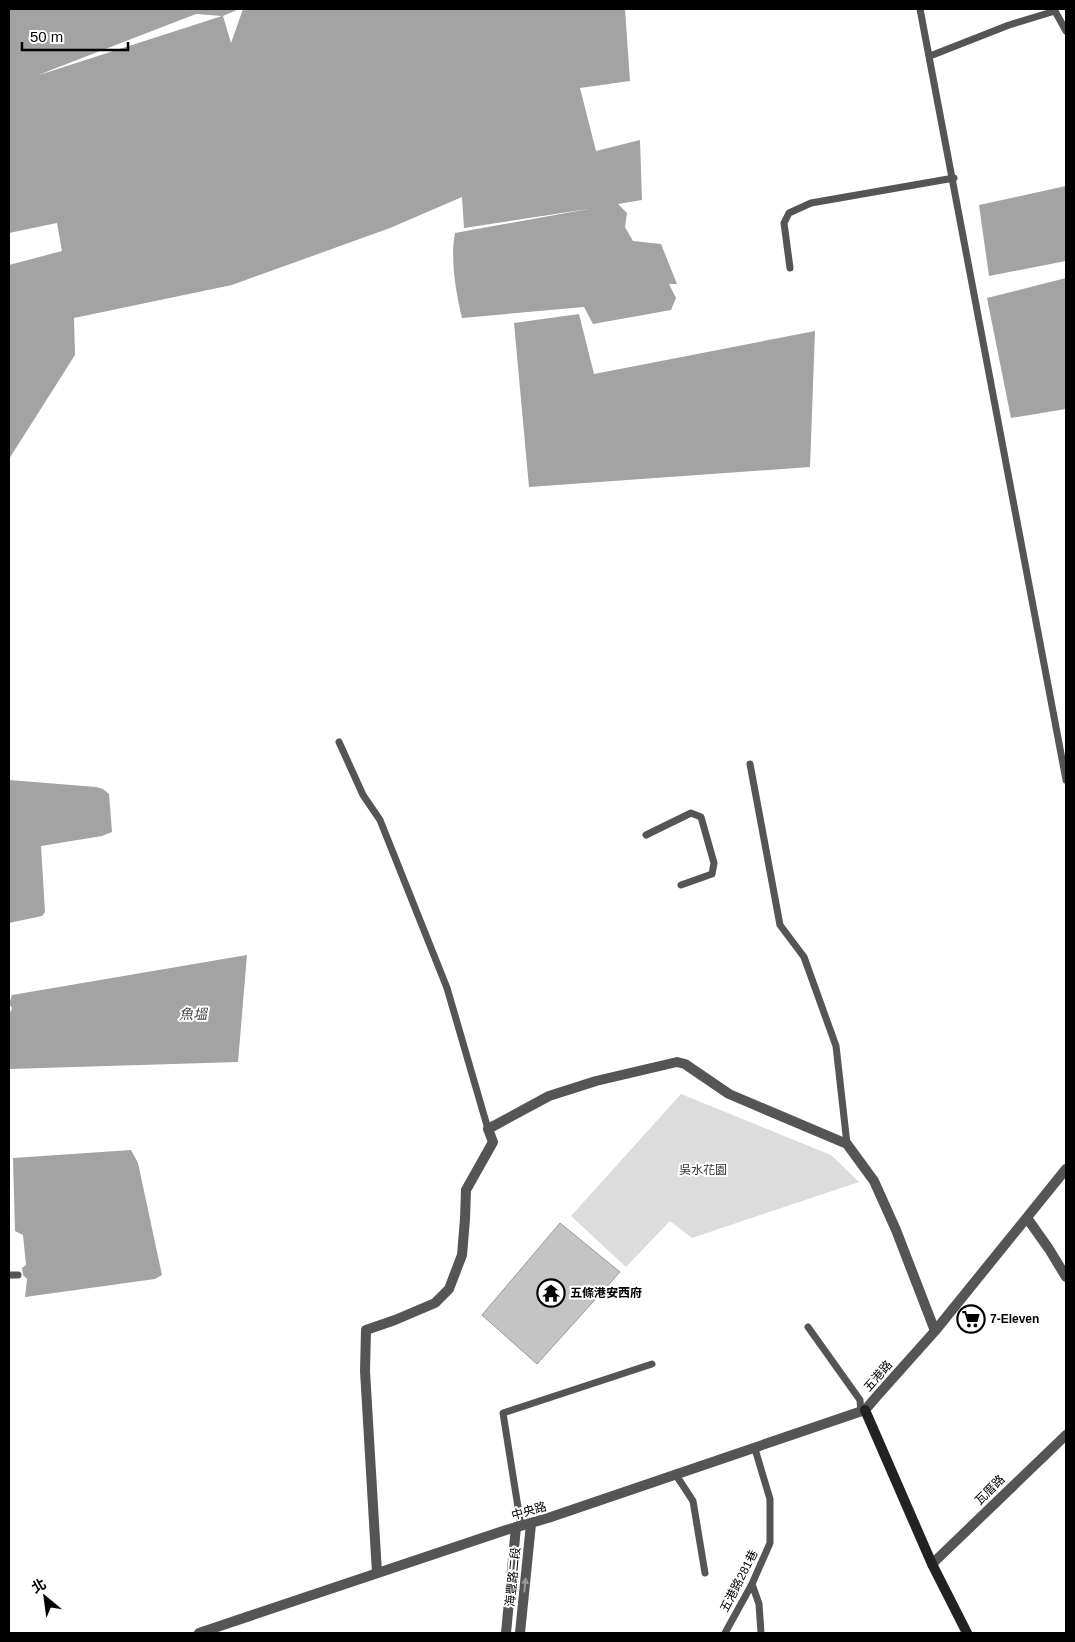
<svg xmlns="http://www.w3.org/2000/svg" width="1075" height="1642" font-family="Arial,'Noto Sans TC',sans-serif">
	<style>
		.green { fill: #dcdcdc }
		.water { fill: #a3a3a3; fill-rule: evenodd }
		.building { fill: #c4c4c4; stroke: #999 }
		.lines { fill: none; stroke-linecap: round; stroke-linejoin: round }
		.service { stroke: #555; stroke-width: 7 }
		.minor { stroke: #555; stroke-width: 10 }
		.tertiary { stroke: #555; stroke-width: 10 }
		.secondary { stroke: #222; stroke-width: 10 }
		.oneway { fill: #999 }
		.labels { text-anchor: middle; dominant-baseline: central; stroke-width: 4; stroke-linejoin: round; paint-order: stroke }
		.park-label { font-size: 12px; fill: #333; stroke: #fff }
		.poi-label { font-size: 12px; font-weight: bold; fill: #000; stroke: #fff; text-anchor: start }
		.street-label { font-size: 12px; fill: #000; stroke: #fff }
		.water-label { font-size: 14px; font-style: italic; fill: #444; stroke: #fff }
	</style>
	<rect width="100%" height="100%" fill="#fff"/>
	<path class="green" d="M681,1094l150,61 28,27 -167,56 -22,-17 -44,46 -55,-51z"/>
	<path class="water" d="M9,9h230l-16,7 8,27 12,-34h382l5,72 -50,7 16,63 44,-11 2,60 -24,4 9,9 -2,14 8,14 28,3 16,40h-8l7,14 -5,12 -78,14 -9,-17 -122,11c-6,-26 -12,-58 -7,-85l133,-24 -124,19 -2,-31 -72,31 -158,57 -158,33 1,37 -66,104v-194l53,-14 -5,-28 -48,10zM196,14l26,2 -183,59 12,-5z
		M1066,186v75l-77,15 -10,-71z
		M1066,278v131l-55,9 -24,-120z
		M579,314l15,60 221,-43 -5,136 -281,20 -15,-164z
		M9,780l87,7 7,2 6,5 3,38 -10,4 -61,10 4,66 -3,4 -33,7z
		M247,955l-9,107 -229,7v-54l3,-7 -3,-4 3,-9z
		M131,1150l7,13 24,112 -7,4 -130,18 2,-18 -4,-4 -1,-7 4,-3 -3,-30 -8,-4 -2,-73z"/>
	<path class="building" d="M560,1223l60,49 -83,92 -55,-49z"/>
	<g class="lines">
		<path class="service" d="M920,9l146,771
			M930,56l79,-31 46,-14 11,20
			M790,268l-6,-45 5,-10 22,-10 143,-25
			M339,742l24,53 17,25 67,168 41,141
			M750,764l30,161 24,32 32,89 11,98
			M646,835l45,-22 10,4 13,46 -2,11 -31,11
			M9,1275h9
			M808,1327l52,73 1,12
			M676,1475l17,26 12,72
			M521,1526l-18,-113 149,-49
			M752,1584l7,20 2,29
			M725,1633l27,-49 18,-41v-44l-15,-50"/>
		<path class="minor" d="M1027,1218l22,31 17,28
			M865,1410l12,-14 58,-65 131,-162
			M377,1573l-12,-202 1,-41 29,-10 40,-17 14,-14 13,-34 3,-36 1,-29 27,-48 -5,-13 61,-33 47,-15 81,-19 8,2 44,30 118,50 27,37 22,49 39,101
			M506,1633l10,-106
			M520,1633l11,-109"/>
		<path class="tertiary" d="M932,1564l134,-129
			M199,1633l307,-103 42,-12 317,-108"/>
		<path class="secondary" d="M865,1410l67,154 35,69"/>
	</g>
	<defs><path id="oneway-solid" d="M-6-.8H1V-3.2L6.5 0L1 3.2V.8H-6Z" transform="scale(1.25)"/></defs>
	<use class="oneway" href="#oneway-solid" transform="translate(525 1585) rotate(-84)"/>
	<defs>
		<g id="temple-ring" transform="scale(1.4375)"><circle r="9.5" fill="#fff" stroke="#000" stroke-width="1.5"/><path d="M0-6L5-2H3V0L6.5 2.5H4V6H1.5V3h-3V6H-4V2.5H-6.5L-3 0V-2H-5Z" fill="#000"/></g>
		<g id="supermarket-ring" transform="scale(1.4375)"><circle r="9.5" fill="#fff" stroke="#000" stroke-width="1.5"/><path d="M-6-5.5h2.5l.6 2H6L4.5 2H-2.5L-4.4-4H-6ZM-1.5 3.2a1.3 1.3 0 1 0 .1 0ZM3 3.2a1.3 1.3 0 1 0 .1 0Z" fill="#000"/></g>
	</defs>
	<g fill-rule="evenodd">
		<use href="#temple-ring" x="551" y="1293"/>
		<use href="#supermarket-ring" x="971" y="1319"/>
	</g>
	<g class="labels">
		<g class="park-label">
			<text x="703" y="1170">吳水花園</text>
		</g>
		<g class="poi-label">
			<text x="570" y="1293">五條港安西府</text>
			<text x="990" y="1319">7-Eleven</text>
		</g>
		<g class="street-label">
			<text transform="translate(878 1376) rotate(-49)">五港路</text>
			<text transform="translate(990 1490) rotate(-45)">瓦厝路</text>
			<text transform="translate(529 1511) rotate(-16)">中央路</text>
			<text transform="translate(513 1577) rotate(-84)">海豐路二段</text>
			<text transform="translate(739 1581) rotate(-63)">五港路281巷</text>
		</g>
		<g class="water-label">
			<text x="193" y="1014">魚塭</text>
		</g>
	</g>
	<rect width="1075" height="1642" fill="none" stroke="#000000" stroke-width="20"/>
	<g transform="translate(45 1597) rotate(331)" stroke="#ffffff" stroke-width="4" paint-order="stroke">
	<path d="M0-4L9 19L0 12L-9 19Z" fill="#000000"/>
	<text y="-8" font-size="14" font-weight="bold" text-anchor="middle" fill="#000000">北</text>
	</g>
	<path d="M22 42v8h106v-8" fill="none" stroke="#000000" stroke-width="2.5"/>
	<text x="30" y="42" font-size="15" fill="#000000" stroke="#ffffff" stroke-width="4" paint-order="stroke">50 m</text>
</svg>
